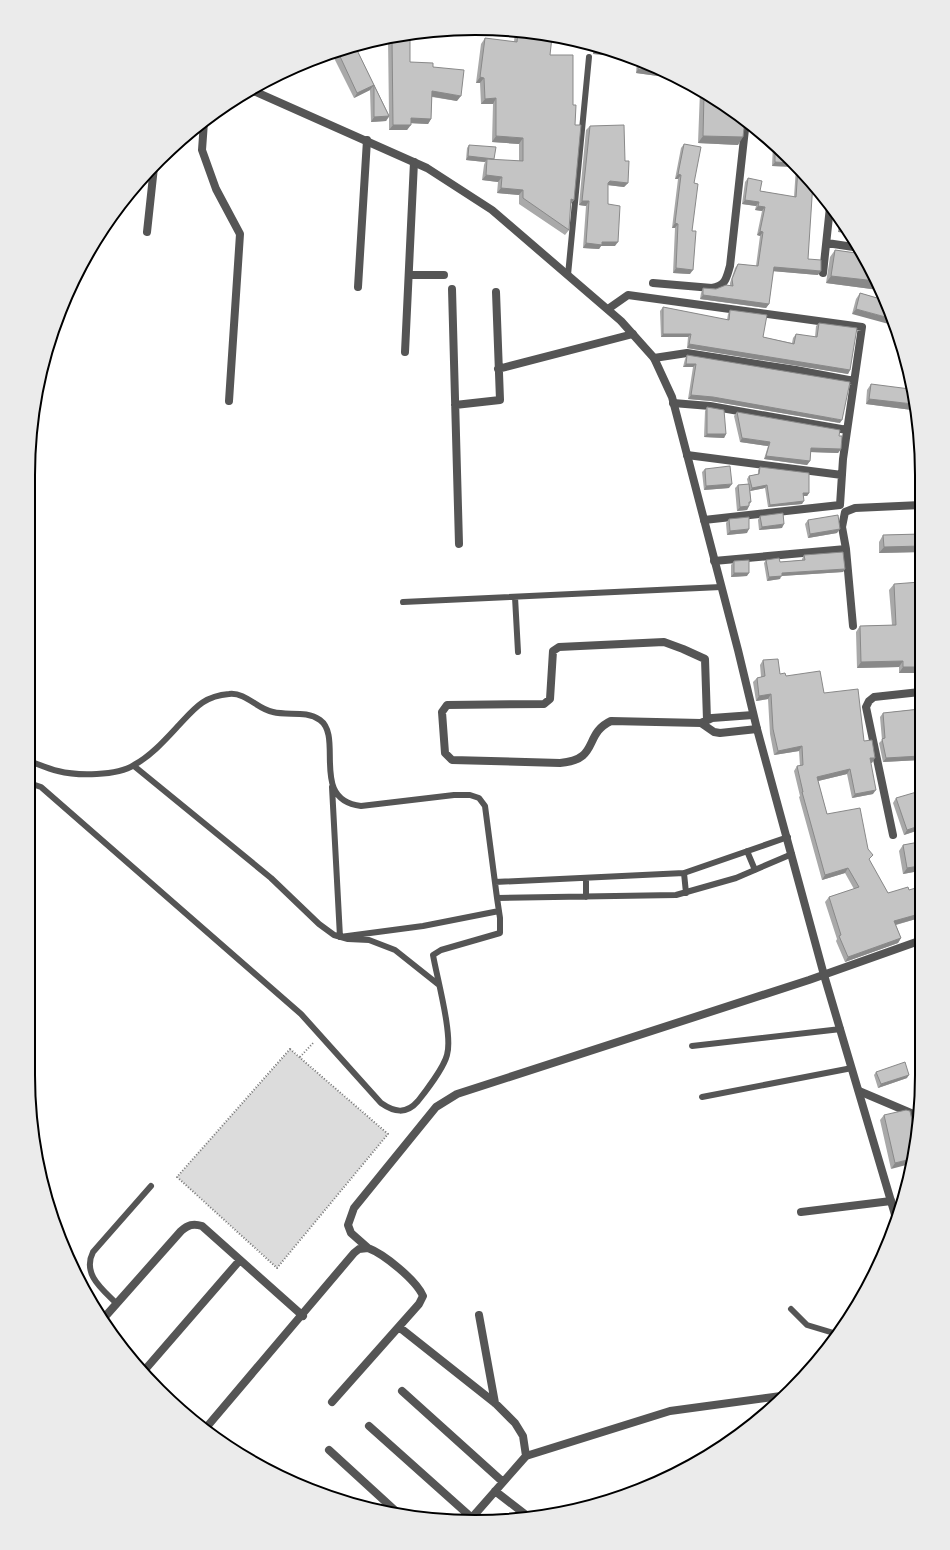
<svg xmlns="http://www.w3.org/2000/svg" width="950" height="1550" font-family="Jost,sans-serif">
	<style>
		.green { fill: #dcdcdc }
		.lines { fill: none; stroke-linecap: round; stroke-linejoin: round }
		.path { stroke: #777; stroke-width: 2; stroke-dasharray: 1 2; stroke-linecap: butt }
		.service { stroke: #555; stroke-width: 6 }
		.minor { stroke: #555; stroke-width: 8 }
		.tertiary { stroke: #555; stroke-width: 8 }
		.wall { fill: #a9a9a9 }
		.shaded-wall { fill: #898989 }
		.building { fill: #c4c4c4; stroke: #898989 }
		.rim { fill: none; stroke: #000; stroke-width: 2 }
	</style>
	<rect width="100%" height="100%" fill="#fff"/>
	<path class="green" d="M290,1049l98,85 -111,134 -100,-91z"/>
	<g class="lines">
		<path class="path" d="M290,1049l98,85 -111,134 -100,-91z
			M300,1057l14,-15"/>
		<path class="service" d="M568,275l21,-218
			M515,597l3,55
			M403,602l318,-15
			M32,762c8,3 17,7 26,9 19,5 59,5 76,-6 17,-9 32,-26 45,-40 16,-17 25,-29 50,-31 17,-2 28,15 44,18 15,4 33,-2 47,8 24,17 -11,80 41,86l93,-11h16l9,3 6,8 12,92
			M134,766l137,112 48,46 15,11 14,4 21,1 26,10 44,35
			M32,784l9,3 260,227 80,89c13,9 25,12 37,-2 8,-10 26,-34 29,-46 6,-20 -10,-77 -14,-100l8,-5 59,-17v-15l-3,-20 179,-3 60,-17 56,-24
			M332,787l8,150 83,-11 76,-15
			M747,851l8,19
			M684,873l2,20
			M586,878v19
			M495,882l189,-9 104,-36
			M692,1046l149,-17
			M702,1097l150,-29
			M116,1303c-14,-14 -34,-29 -23,-51l58,-66
			M791,1309l16,16 30,9"/>
		<path class="minor" d="M204,122l-2,28 14,39 24,45 -11,167
			M147,232l7,-65
			M827,243l33,5
			M823,273l7,-66
			M409,275h35
			M653,283l59,5c14,-3 14,-9 18,-22l16,-146
			M358,287l9,-147
			M452,289l7,255
			M608,309l20,-14 234,32 -19,132 -3,46 -136,15
			M405,352l9,-190
			M654,358l33,-5 109,17 58,11
			M498,369l135,-35
			M673,403l37,3 137,24
			M455,405l45,-5 -4,-108
			M687,455l155,20
			M714,561l132,-12
			M853,626l-7,-77 -4,-22 3,-15 10,-4 66,-3
			M707,720l-2,-61 -22,-10 -19,-7 -105,5 -6,4 -3,48 -6,5 -97,1 -5,7 3,41 7,7 108,3c40,-3 23,-29 51,-42l90,2 11,-5 41,-3
			M701,723l13,9 6,1 37,-4
			M893,835l-27,-128 3,-6 5,-4 46,-5
			M859,1091l59,25
			M801,1212l90,-11
			M368,1248l-17,-15 -3,-8 6,-17 82,-101 21,-13 352,-114 110,-39
			M479,1315l16,88
			M103,1319l78,-88c7,-6 12,-8 21,-5l101,90
			M399,1327l96,76 20,20 8,13 3,20
			M143,1372l97,-112
			M402,1391l101,91
			M369,1426l103,92
			M205,1429l149,-176 5,-4 9,-1c16,6 48,32 55,48l-4,8 -87,98
			M329,1450l71,65
			M495,1491l31,24 15,1
			M469,1521l57,-65 144,-45 111,-15"/>
		<path class="tertiary" d="M249,89l178,79 65,42 129,111 33,37 18,39 66,253 19,79 67,246 72,243"/>
	</g>
	<path class="wall" d="M515,31l30,5 5,19 23,50 2,20 -1,75 -4,5 -1,25 -4,5 -46,-31v-9l-22,-2 1,-11 -16,-2 2,-15 1,-3 -19,-2 1,-12 2,-3 25,14v1l25,1v-17l-27,-2 1,-38h-12l-1,-21h-4l5,-39 4,-6 29,4z
		M410,33v29l23,5 24,34 -25,-4 -1,22 -3,5 -17,-1 -4,7h-18v-13l-3,4 -15,1 -1,-32 -16,8 -23,-46 24,-6 34,69 -1,-77z
		M593,44l36,13 -36,-3z
		M637,61l24,9 -3,6 -22,-3z
		M700,91l45,28 -7,26 -40,-2z
		M590,126l35,35 3,22 -4,4 -16,-2v19l7,42h-14l-2,3 -16,-1 3,-42 -7,-1 7,-75z
		M684,144l10,39 -4,91 -17,-1 2,-45h-3l6,-49h-3l6,-31z
		M773,144l38,36 -3,79 10,16 -45,-4 -4,33 -3,4 -66,-9 1,-6 2,-5 13,1 14,-4v-2l5,-15 3,-4 18,2 4,-30 -3,-1 5,-24 -7,-1 1,-4 -14,-2 3,-22 3,-4 12,13 34,6 2,-30 -24,-1z
		M839,219l10,14 -11,-1z
		M835,250l28,4 16,36 -53,-7 4,-26z
		M860,293l24,7 -32,14 4,-15z
		M663,307l64,13 1,-6 2,-4 33,27 29,6 1,-5 3,-4 19,3 1,-11 3,-3 31,47 -2,4 -161,-26 1,-11h-27l-1,-26z
		M687,355l153,68 -129,-22 -23,-2 5,-32h-10l2,-8z
		M871,384l41,26 -46,-6 1,-14z
		M707,407l19,27 -2,4 -20,-1 1,-26z
		M737,412l102,24 2,13 -3,4 -27,-1 -1,9 -3,4 -43,-6 4,-13 -28,-4 -6,-26z
		M760,467l49,26 -2,3h-3l-2,8 -34,3 -3,-19 -15,3 1,11 -2,3v1l-2,4 -10,1 -2,-23 3,-3 10,-1 -1,-5 2,-3 9,-2v-4z
		M705,469l24,19 -25,2 -2,-18z
		M760,516l22,12 -23,2 -1,-10z
		M729,519l18,14 -20,2 -1,-12z
		M808,520l29,13 -29,5 -3,-14z
		M921,534v18l-42,1v-11l4,-7z
		M804,555l41,14 -2,3 -62,4 -1,3 -13,2 -3,-18 2,-3 14,2 22,-2v-1z
		M734,561l13,15 -16,1v-12z
		M894,584l26,89h-21v-6l-42,1 -1,-36 4,-6 32,-1 -3,-35z
		M763,660l17,14 6,2 38,17 40,48 8,22h-1l2,31 -21,4 -5,-24 -29,7 9,33 42,46 19,33 21,-3 10,-3v34l-3,1v-3l-20,6 5,13 -3,5 -53,19 -9,-21 1,-2 -12,-37 4,-5 25,-8 -9,-16 -23,7 -23,-83 1,-1 -6,-25 3,-5h3l-1,-15 -25,4 -4,-21 -2,-35 -12,2 -3,-19 4,-4 4,-1 -1,-12z
		M920,707v53l-37,2 -4,-19 3,-3 -2,-23 3,-4 35,-4z
		M896,798l23,32 -15,5 -11,-32z
		M919,842v29l-16,3 -4,-23 4,-6z
		M876,1072l31,6 -29,10 -4,-13z
		M884,1115l32,25 -25,29 -11,-49z"/>
	<path class="shaded-wall" d="M596,49l12,1 21,7 -36,-3z
		M638,69l23,3 -3,4 -22,-3z
		M480,77l4,1 -4,5h-4z
		M374,85l-4,5 -16,8 3,-5z
		M432,91l29,5 -4,5 -28,-5z
		M496,98l-3,6h-12l4,-5z
		M389,116l-3,5 -15,1 3,-5z
		M411,118l20,1 -3,5 -21,-1z
		M393,125h18l-4,5h-18z
		M496,136l27,2 -4,6 -27,-2z
		M703,136l40,1 -5,8 -40,-2z
		M468,156l26,3 -2,3 -5,-3 -2,3 -19,-2z
		M775,162l17,1 4,3v1l-24,-1z
		M678,174l3,1 -3,4h-3z
		M486,175l16,2 -4,5 -16,-2z
		M610,181l18,2 -4,4 -17,-2z
		M501,188l22,2 -4,5 -22,-2z
		M571,199l3,1 -4,5z
		M745,200l14,2 -3,4 -14,-2z
		M582,201h7l-3,5 -7,-1z
		M758,206l7,1 -3,4 -7,-1z
		M675,223l3,1 -3,4h-3z
		M843,225l6,8 -11,-1z
		M760,231l3,1 -3,4 -3,-1z
		M602,242h16l-3,4h-14l-2,3 -16,-1 3,-5z
		M774,267l47,4 -3,4 -47,-4z
		M676,268l17,2 -3,4 -17,-1z
		M831,276l45,5 3,9 -53,-7z
		M703,295l66,9 -3,4 -66,-9z
		M856,309l37,10 3,7 -44,-12z
		M663,334h28l-3,3h-27z
		M689,344l161,26 -2,4 -161,-26z
		M686,364h10l-3,3h-10z
		M691,395l22,2 129,23 -2,3 -129,-22 -23,-2z
		M869,399l44,5 1,4 -2,2 -46,-6z
		M707,434h19l-2,4 -20,-1z
		M742,438l28,4 -2,4 -28,-4z
		M811,448l30,1 -3,4 -29,-1z
		M766,456l44,5 -3,4 -43,-6z
		M732,484l-3,4 -25,2 2,-4z
		M767,485l-2,3 -15,3 2,-3z
		M803,493h6l-2,3h-6z
		M804,501l-2,3 -34,3 2,-2z
		M749,506l-2,4 -10,1 3,-4z
		M784,524l-2,4 -23,2 3,-3z
		M749,529l-2,4 -20,2 3,-4z
		M840,529l-3,4 -29,5 2,-4z
		M921,546v6l-42,1 5,-6z
		M845,569l-2,3 -62,4 -1,3 -13,2 2,-4 13,-4z
		M734,573h15l-2,3 -16,1z
		M903,661l-4,6 -42,1 4,-6z
		M903,667h17v6h-21z
		M771,694l-3,5 -12,2 3,-5z
		M802,746l-3,5 -25,4 4,-4z
		M920,756v4l-37,2 3,-4z
		M870,758h5l-3,5h-5z
		M850,769l-3,5 -33,8 3,-5z
		M876,790l-3,4 -21,4 3,-4z
		M919,826v4l-15,5 3,-5z
		M919,866v5l-16,3 4,-6z
		M848,868l-3,5 -23,7 3,-5z
		M919,914l-3,5 -25,7 3,-5z
		M901,938l-3,5 -53,19 3,-5z
		M909,1075l-2,3 -29,10 3,-4z
		M911,1159l-1,5 -19,5 4,-6z"/>
	<path class="building" d="M518,31l34,6 -2,18h23v50h3l-1,20h6l-7,75 -3,-1 -2,31 -46,-32v-8l-22,-2 1,-11 -16,-2 1,-16 36,2v-23l-27,-2v-38l-11,1 -1,-21 -4,-1 5,-39 32,4z
		M410,33v29l23,1v4l31,3 -3,26 -29,-5 -1,28 -20,-1v7h-18l-1,-87z
		M355,46l34,70 -15,1v-32l-17,8 -20,-43z
		M597,46l11,4 -12,-1z
		M639,62l22,8v2l-23,-3z
		M704,94l41,25 -2,18 -40,-1z
		M624,125l1,36h4l-1,22 -18,-2 -2,2v21l12,2 -2,36h-16v3l-16,-2 3,-42h-7l8,-75z
		M684,144l17,3 -7,36 4,1 -6,47h4l-3,39 -17,-2 2,-44 -3,-1 6,-48 -3,-1z
		M469,145l27,2 -2,12 -26,-3z
		M775,147l17,16 -17,-1z
		M798,168l15,14 -5,77 13,1v11l-47,-4 -5,37 -66,-9v-7l13,1 10,-4 7,1 -1,-7 6,-15 20,2 5,-34 -3,-1 5,-24 -7,-1 1,-4 -14,-2 3,-22 14,3 -2,10 36,6z
		M835,250l28,4 13,27 -45,-5z
		M860,293l24,7 9,19 -37,-10z
		M663,307l66,13 1,-10 37,5 -4,22 31,7 2,-10 21,3 2,-14 38,5 -7,42 -161,-26 2,-10h-28z
		M687,355l163,27 -8,38 -129,-23 -22,-2 5,-31h-10z
		M871,384l39,5 3,15 -44,-5z
		M707,407l17,3 2,24h-19z
		M737,412l103,18 -1,6h3l-1,13 -30,-1 -1,13 -44,-5 4,-14 -28,-4z
		M730,466l2,18 -26,2 -1,-17z
		M760,467l49,6v20h-6l1,8 -34,4 -3,-20 -15,3 -3,-12 10,-2z
		M749,484l2,18h-2v4l-9,1 -2,-22z
		M783,513l1,11 -22,3 -2,-11z
		M838,515l2,14 -30,5 -2,-14z
		M749,517v12l-19,2 -1,-12z
		M921,534v12l-37,1 -1,-12z
		M843,552l2,17 -63,4v3l-13,1 -3,-17 13,-2 1,4 25,-2 -1,-5z
		M749,560v13h-15v-12z
		M920,582v85h-17v-6l-42,1 -1,-36 36,-1 -2,-41z
		M778,659l2,15 5,-1 1,3 34,-5 4,22 34,-4 6,52 8,-1 3,18h-5l6,32 -21,4 -5,-25 -33,8 10,37 33,-6 8,41 5,6 -4,4 19,34 20,-6 1,3 10,-3v28v-1l-25,7 7,17 -53,19 -9,-21 2,-1 -12,-38 30,-10 -11,-19 -23,7 -23,-83h1l-6,-26 6,-1 -1,-19 -24,5 -5,-22 -2,-35 -12,2 -2,-18 8,-2 -2,-16z
		M920,709v47l-34,2 -4,-19 3,-1 -2,-25z
		M920,791l-1,35 -12,4 -11,-32z
		M919,842v24l-12,2 -4,-23z
		M905,1062l4,13 -28,9 -5,-12z
		M906,1110l4,1 6,29 -5,19 -16,4 -11,-48z"/>
	<path d="M0 0H950V1550H0ZM475 35H475A440 440 0 0 1 915 475V1075A440 440 0 0 1 475 1515H475A440 440 0 0 1 35 1075V475A440 440 0 0 1 475 35Z" fill="#ebebeb" fill-rule="evenodd"/>
	<path class="rim" d="M475 35H475A440 440 0 0 1 915 475V1075A440 440 0 0 1 475 1515H475A440 440 0 0 1 35 1075V475A440 440 0 0 1 475 35Z"/>
</svg>
